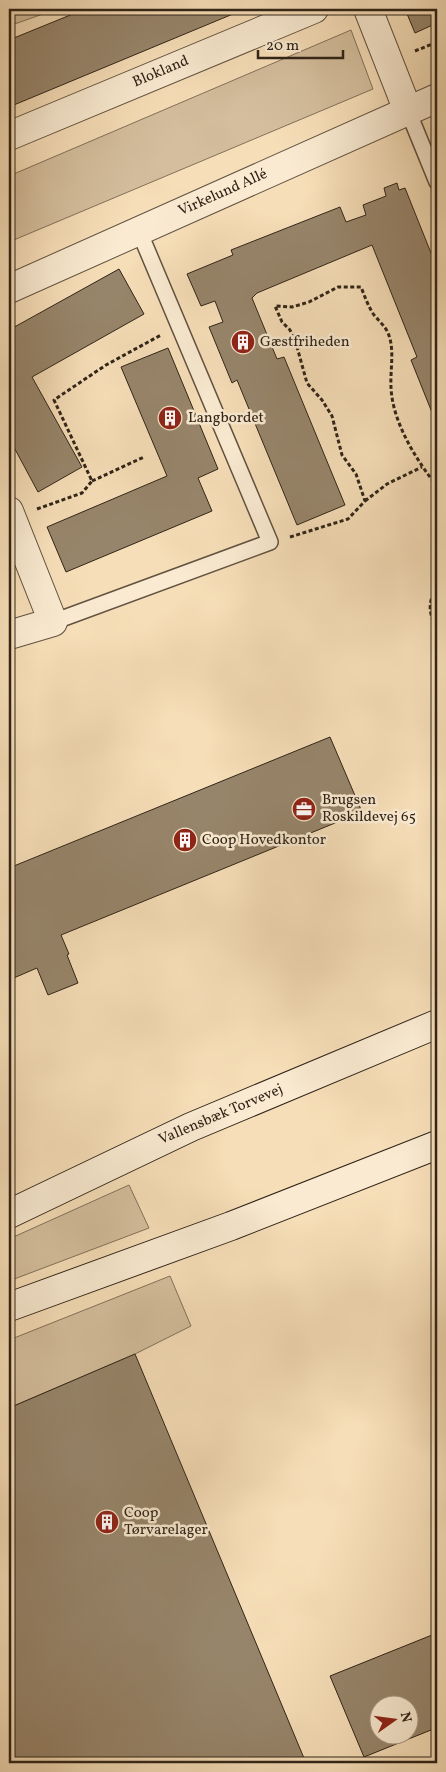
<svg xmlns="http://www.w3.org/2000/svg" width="446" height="1772" font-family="Vollkorn,serif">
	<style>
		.green { fill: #d4be9d; stroke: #82715a }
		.building { fill: #97856b; stroke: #302418; fill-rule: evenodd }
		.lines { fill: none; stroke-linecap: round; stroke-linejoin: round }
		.lane-casing { stroke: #625240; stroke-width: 18 }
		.street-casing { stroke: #625240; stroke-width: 30 }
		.secondary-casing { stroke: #302418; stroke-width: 30 }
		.path { stroke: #302418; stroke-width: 3; stroke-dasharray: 4 2.5; stroke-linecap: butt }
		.lane { stroke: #f9ead1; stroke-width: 15 }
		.street { stroke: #f9ead1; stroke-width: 28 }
		.secondary { stroke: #f9ead1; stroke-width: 28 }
		.labels { text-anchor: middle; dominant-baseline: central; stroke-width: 5; stroke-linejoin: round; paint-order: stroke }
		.street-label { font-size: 15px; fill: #302418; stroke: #f9ead1 }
		.poi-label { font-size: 15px; fill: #302418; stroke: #f9ead1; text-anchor: start }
	</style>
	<rect width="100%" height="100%" fill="#f6deb8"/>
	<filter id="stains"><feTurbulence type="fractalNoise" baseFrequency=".004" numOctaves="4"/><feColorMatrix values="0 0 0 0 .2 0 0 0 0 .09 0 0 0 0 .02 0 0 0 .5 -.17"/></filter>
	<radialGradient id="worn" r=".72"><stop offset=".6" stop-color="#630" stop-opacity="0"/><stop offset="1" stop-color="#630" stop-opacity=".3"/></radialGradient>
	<path class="green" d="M9,9h48l-48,17z
		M351,30l22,59 -364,153v-66z
		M129,1185l20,43 -140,53v-42z
		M170,1276l21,50 -56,28 -126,54v-68z"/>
	<path class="building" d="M85,9h160l-236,98v-67z
		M405,9h31l1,14 -22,10z
		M397,183l2,7 6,-2 32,80v157l-26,-65 6,-3 -45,-112 -115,48 -5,5 25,61 7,-2 61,148 -48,20 -60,-145 -5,3 -23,-56 14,-5 -8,-21 -14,5 -14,-32 46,-19 -2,-5 109,-43 6,15 20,-7 -3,-10 23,-9 -2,-8z
		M119,269l25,45 -112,63 50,90 -44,25 -29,-54v-68l5,-3 -5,-10v-27z
		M168,348l50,121 -20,9 14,33 -146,61 -19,-45 120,-51 -46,-109z
		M330,737l32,75 -301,123 8,19 -2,1 11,28 -30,12 -11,-27 -28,12v-112z
		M135,1354l118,282 53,127h-297v-355z
		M437,1633v114l-6,-17 -67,27 -34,-81zM378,1704h30v30h-30z"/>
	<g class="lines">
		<g class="lane-casing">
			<path id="lane" d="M408,111l29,71
				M53,622l217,-80 -131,-311"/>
		</g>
		<g class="street-casing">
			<path id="street" d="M368,9l40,102
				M9,136l305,-127
				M9,289l428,-191
				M9,511l44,111 -44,13"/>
		</g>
		<g class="secondary-casing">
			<path id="secondary" d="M9,1214l182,-87 246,-103
				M9,1307l222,-81 206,-81"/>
		</g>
		<path class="path" d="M415,51l22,-9
			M92,481l52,-24
			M365,501l22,-17 35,-17
			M37,509l45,-16 10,-12 -38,-81 52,-35 55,-30
			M290,537l58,-18 17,-18 -9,-27 -14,-19 -10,-39 -10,-16 -15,-17 -10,-36 -7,-17 -8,-8 -7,-16 17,1 17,-5 29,-15h23c4,10 7,19 13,28 5,6 11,11 14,18 7,16 2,37 3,54 1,34 25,73 46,99
			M437,587c-11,18 -7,26 0,45"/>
		<use href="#lane" class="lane"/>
		<use href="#street" class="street"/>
		<use href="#secondary" class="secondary"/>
	</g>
	<defs>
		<g id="building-disc" transform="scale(1.25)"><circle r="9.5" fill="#8f2418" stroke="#f9ead1"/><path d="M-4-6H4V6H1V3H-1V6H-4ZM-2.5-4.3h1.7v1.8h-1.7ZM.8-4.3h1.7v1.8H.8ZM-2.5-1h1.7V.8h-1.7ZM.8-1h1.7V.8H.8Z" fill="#fff"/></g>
		<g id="office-disc" transform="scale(1.25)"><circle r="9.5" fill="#8f2418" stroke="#f9ead1"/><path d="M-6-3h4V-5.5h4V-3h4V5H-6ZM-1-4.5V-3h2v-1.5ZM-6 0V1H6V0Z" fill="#fff"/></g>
	</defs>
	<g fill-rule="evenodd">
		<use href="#building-disc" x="243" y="342"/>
		<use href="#building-disc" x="170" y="418"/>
		<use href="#office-disc" x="304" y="809"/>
		<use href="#building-disc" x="185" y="840"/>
		<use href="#building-disc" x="107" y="1522"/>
	</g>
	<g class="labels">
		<g class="street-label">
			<text transform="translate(161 72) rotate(-23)">Blokland</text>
			<text transform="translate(223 193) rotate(-24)">Virkelund Allé</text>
			<text transform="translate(221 1115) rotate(-23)">Vallensbæk Torvevej</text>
		</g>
		<g class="poi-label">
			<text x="260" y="342">Gæstfriheden</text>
			<text x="188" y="418">Langbordet</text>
			<text x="322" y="800">Brugsen<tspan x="322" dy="17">Roskildevej 65</tspan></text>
			<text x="202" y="840">Coop Hovedkontor</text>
			<text x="124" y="1513">Coop<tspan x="124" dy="17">Tørvarelager</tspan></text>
		</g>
	</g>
	<rect width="446" height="1772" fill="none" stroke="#f6deb8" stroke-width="30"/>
	<rect x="10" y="10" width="426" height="1752" fill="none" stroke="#302418" stroke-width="2.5"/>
	<rect x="15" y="15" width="416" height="1742" fill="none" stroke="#302418"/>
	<g transform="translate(394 1720) rotate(76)"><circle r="24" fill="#f9ead1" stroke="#a99b87"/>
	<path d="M0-4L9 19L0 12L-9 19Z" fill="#8f2418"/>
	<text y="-8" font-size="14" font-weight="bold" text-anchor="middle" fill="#302418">N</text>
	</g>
	<path d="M258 50v8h85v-8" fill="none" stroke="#302418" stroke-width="2.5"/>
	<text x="266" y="50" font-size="15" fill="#302418" stroke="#f9ead1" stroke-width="4" paint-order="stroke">20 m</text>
	<rect width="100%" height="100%" filter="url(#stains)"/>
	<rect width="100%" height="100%" fill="url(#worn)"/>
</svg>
